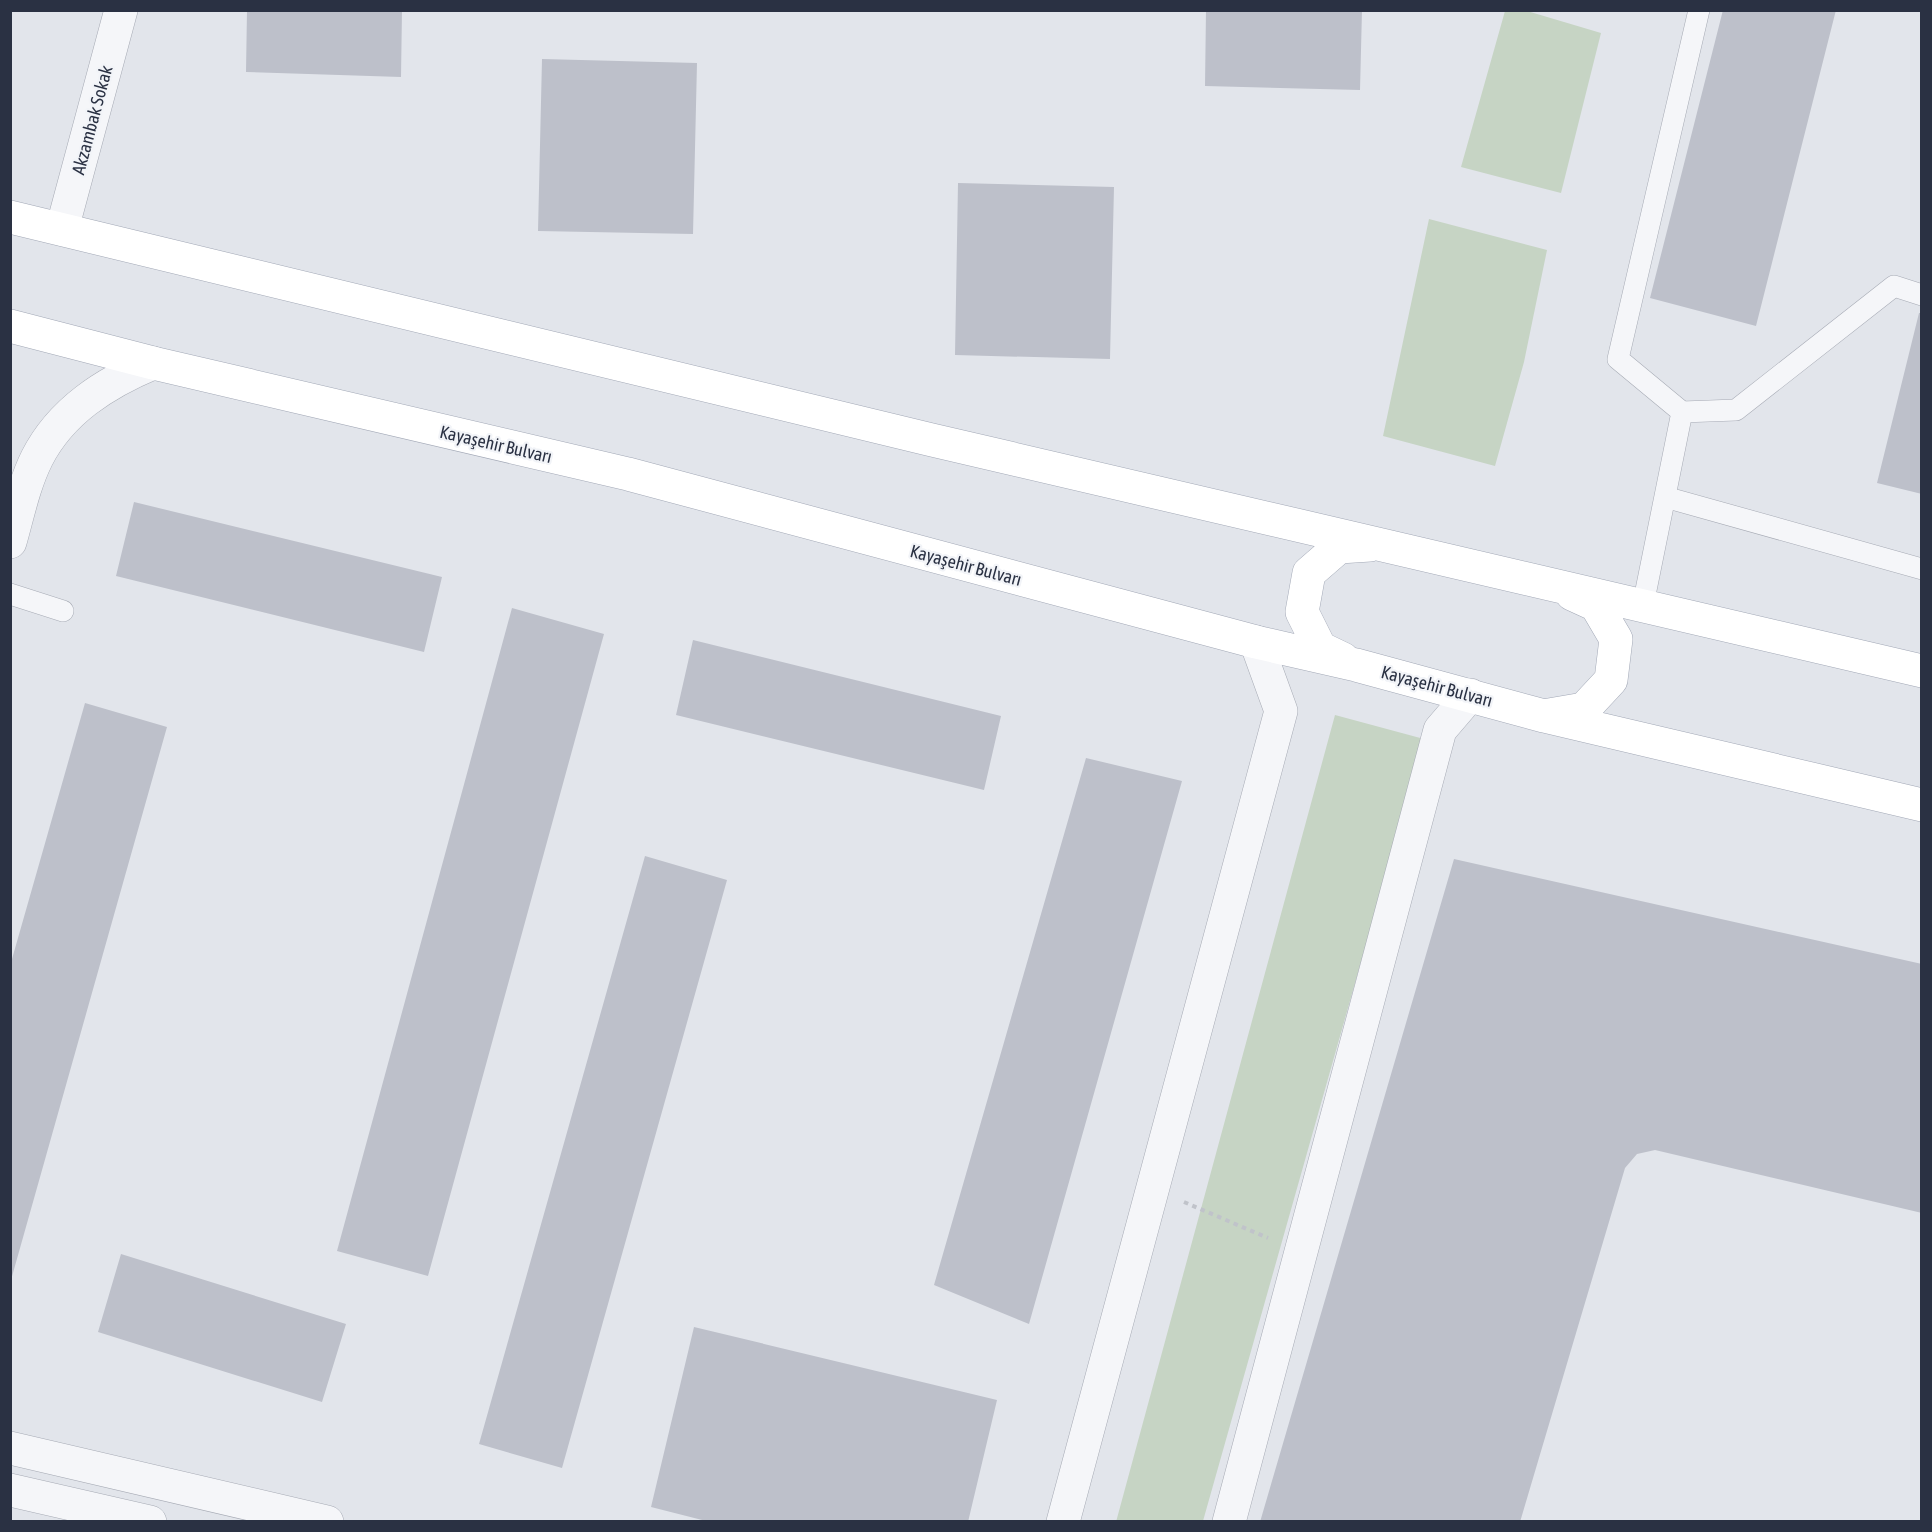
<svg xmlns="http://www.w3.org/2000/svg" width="1932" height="1532" font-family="'Asap Condensed',sans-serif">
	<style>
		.green { fill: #c6d4c4 }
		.building { fill: #bdc0ca }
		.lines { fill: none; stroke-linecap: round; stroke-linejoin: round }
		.service-casing { stroke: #a7abb5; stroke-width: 22 }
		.minor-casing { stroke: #a7abb5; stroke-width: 34 }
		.tertiary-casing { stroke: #a7abb5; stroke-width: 34 }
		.primary-casing { stroke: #a2a8b6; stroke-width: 34 }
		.path { stroke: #c0c3ca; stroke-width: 4; stroke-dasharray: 4.5 4.5; stroke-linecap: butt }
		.service { stroke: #f5f6f9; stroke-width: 21 }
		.minor { stroke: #f5f6f9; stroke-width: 33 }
		.tertiary { stroke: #f5f6f9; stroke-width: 33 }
		.primary { stroke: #fff; stroke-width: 33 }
		.labels { text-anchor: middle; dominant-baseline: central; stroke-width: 4.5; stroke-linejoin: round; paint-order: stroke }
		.street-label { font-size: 18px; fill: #2a3143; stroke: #f2f4f8 }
	</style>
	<rect width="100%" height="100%" fill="#e2e5eb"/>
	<path class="green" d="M1505,11h22l74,22 -40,160 -100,-26z
		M1429,219l118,31 -23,112 -29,104 -112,-30z
		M1335,715l89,24 -221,782 -87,1z"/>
	<path class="building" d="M247,10h155l-1,67 -155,-5z
		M1206,10h156l-2,80 -155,-4z
		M1723,10h113l-80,316 -106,-28z
		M542,59l155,4 -4,171 -155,-3z
		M958,183l156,4 -4,172 -155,-4z
		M1919,313h3v181l-45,-11z
		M134,502l308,75 -18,75 -308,-76z
		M512,608l92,26 -176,642 -91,-25z
		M693,640l308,76 -17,74 -308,-75z
		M85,703l82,24 -156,553 -1,-314z
		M1086,758l96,23 -153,543 -95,-39z
		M645,856l82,24 -165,588 -83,-24z
		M1454,859l468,105v249l-267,-63 -18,4 -12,14 -105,354h-260z
		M121,1254l225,70 -24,78 -224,-70z
		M694,1327l303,73 -29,122h-258l-59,-15z"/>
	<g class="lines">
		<g class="service-casing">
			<path id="service" d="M1682,412l54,-2 158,-124 28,9
				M1665,497l257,72
				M10,594l53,17
				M1643,605l39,-193 -64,-53 81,-349"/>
		</g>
		<g class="minor-casing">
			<path id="minor" d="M1063,1522l218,-811 -25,-69
				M1229,1522l211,-792 30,-35"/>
		</g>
		<g class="tertiary-casing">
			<path id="tertiary" d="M62,229l59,-219
				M10,542c8,-28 14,-58 27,-84 24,-47 68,-75 116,-95
				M10,1448l317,74
				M10,1490l140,32"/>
		</g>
		<g class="primary-casing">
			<path id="primary" d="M10,217l922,223 990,231
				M10,326l143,37 475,111 628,168 100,23 188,51 378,89
				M1343,659l-23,-11 -18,-36 7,-39 30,-26 31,-2
				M1549,715l35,-6 27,-29 5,-41 -20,-34 -24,-11"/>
		</g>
		<path class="path" d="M1184,1202l84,36"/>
		<use href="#service" class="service"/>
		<use href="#minor" class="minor"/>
		<use href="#tertiary" class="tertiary"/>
		<use href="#primary" class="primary"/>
	</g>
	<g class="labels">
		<g class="street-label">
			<text transform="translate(92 120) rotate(-75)">Akzambak Sokak</text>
			<text transform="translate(496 444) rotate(13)">Kayaşehir Bulvarı</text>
			<text transform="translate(966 565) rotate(15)">Kayaşehir Bulvarı</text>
			<text transform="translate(1437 686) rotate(15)">Kayaşehir Bulvarı</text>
		</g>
	</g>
	<rect width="1932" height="1532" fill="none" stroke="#2a3143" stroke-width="24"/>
</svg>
